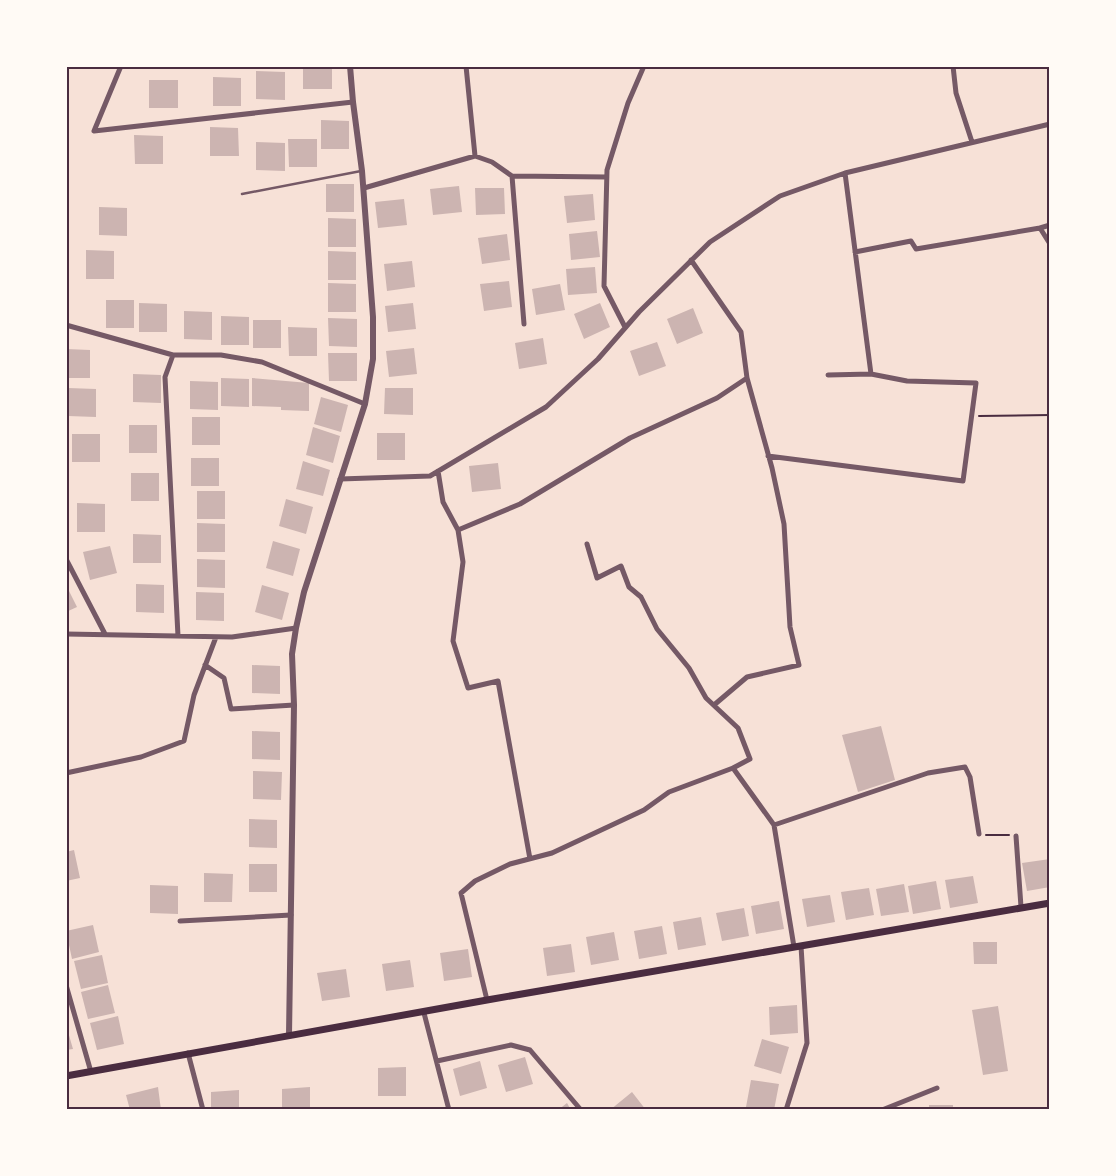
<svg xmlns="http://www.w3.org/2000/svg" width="1116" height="1176" font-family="Lato,sans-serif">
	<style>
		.building { fill: #ccb4b1 }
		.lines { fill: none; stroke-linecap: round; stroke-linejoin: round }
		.path { stroke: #4a2c40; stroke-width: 2 }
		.service { stroke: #755966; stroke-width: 2.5 }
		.minor { stroke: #755966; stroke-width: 5 }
		.tertiary { stroke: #755966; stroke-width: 6 }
		.secondary { stroke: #4a2c40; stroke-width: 7 }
		.neatline { fill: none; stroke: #4a2c40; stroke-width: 2 }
	</style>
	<rect width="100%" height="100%" fill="#f7e1d7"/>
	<path class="building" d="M303,66h29v23h-29z
		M256,71l29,1v28l-29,-1z
		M213,77l28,1v28h-28z
		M149,80h29v28h-29z
		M321,120l28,1v28h-28z
		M210,127l28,1 1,28h-29z
		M134,135l29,1v28h-28z
		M288,139h29v28h-28z
		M256,142l29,1v28l-29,-1z
		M326,184h28v28h-28z
		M459,186l3,26 -29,3 -3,-26z
		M475,188h29l1,26 -29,1z
		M593,194l2,26 -28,3 -3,-27z
		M404,199l3,26 -29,3 -3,-26z
		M99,207l28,1v28l-28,-1z
		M328,218l28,1v28h-28z
		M597,231l3,26 -29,3 -2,-26z
		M507,234l3,26 -28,4 -4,-26z
		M86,250l28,1v28h-28z
		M328,251l28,1v28h-28z
		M412,261l3,26 -28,4 -3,-27z
		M595,267l2,26 -29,2 -2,-26z
		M509,281l3,26 -28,4 -4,-27z
		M328,283l28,1v28h-28z
		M560,284l5,26 -29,5 -4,-26z
		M106,300h28v28h-28z
		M139,303l28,1v28h-28z
		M413,303l3,26 -28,3 -3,-26z
		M600,303l10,24 -26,12 -10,-25z
		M693,308l10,25 -26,11 -10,-25z
		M184,311l28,1v28l-28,-1z
		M221,316l28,1v28h-28z
		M328,318l29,1v28l-28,-1z
		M253,320h28v28h-28z
		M288,327l29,1v28h-28z
		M543,338l4,26 -28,5 -4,-26z
		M657,342l9,24 -27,10 -9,-25z
		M414,348l3,26 -28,3 -3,-26z
		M66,349l24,1v28h-24z
		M328,353h29v28h-28z
		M133,374l28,1v28l-28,-1z
		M221,378l28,1v28l-28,-1z
		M252,378l57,5v28l-28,-1v-3l-29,-1z
		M190,381l28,1v28l-28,-1z
		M68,388l28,1v28l-28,-1z
		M385,388h28v27l-29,-1z
		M321,397l27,8 -7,27 -27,-8z
		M192,417h28v28h-28z
		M129,425h28v28h-28z
		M313,427l27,9 -7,27 -27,-8z
		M377,433h28v27h-28z
		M72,434h28v28h-28z
		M191,458h28v28h-28z
		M303,461l27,9 -7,26 -27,-7z
		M498,463l3,26 -29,3 -3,-26z
		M131,473h28v28h-28z
		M197,491h28v28h-28z
		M286,499l27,8 -7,27 -27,-8z
		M77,503l28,1v28h-28z
		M197,523l28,1v28h-28z
		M133,534l28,1v28h-28z
		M273,541l27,8 -7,27 -27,-8z
		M110,546l7,27 -27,7 -7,-28z
		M197,559l28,1v28l-28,-1z
		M136,584l28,1v28l-28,-1z
		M66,585l11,22 -11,5z
		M262,585l27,8 -7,27 -27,-8z
		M196,592l28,1v28l-28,-1z
		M252,665l28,1v28l-28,-1z
		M881,726l14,54 -37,12 -16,-57z
		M252,731l28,1v28l-28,-1z
		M253,771l29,1 -1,28 -28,-1z
		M249,819l28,1v28l-28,-1z
		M74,850l6,28 -14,3v-29z
		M1050,859v28l-23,4 -5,-28z
		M249,864h28v28h-28z
		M204,873l29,1 -1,28h-28z
		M973,876l5,27 -28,5 -5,-28z
		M936,881l5,28 -28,5 -5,-28z
		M904,884l5,28 -28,4 -5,-27z
		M150,885l28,1v28l-28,-1z
		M869,888l5,27 -28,5 -5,-28z
		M830,895l5,27 -28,5 -5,-28z
		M779,901l5,28 -28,5 -5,-28z
		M744,908l5,28 -27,5 -6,-28z
		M701,917l5,28 -28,5 -5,-28z
		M93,925l6,27 -27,7 -6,-28z
		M662,926l5,28 -28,5 -5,-28z
		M614,932l5,28 -28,5 -5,-28z
		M973,942h24v22h-23z
		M571,944l4,28 -28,4 -4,-28z
		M468,949l4,28 -28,4 -4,-28z
		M102,955l6,28 -27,6 -7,-28z
		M410,960l4,27 -28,4 -4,-27z
		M346,969l4,28 -28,4 -5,-28z
		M108,985l7,28 -27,6 -7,-27z
		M797,1005l1,28 -28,2 -1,-28z
		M998,1006l10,65 -25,4 -11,-65z
		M118,1016l6,28 -27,6 -7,-27z
		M66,1025l7,24 -7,1z
		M762,1039l27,8 -8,27 -27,-8z
		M525,1057l8,27 -27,8 -8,-27z
		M480,1061l7,27 -27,8 -7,-27z
		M406,1067v29h-28v-28z
		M751,1080l28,4 -5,26 -28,-3z
		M158,1087l3,23h-31l-4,-15z
		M310,1087v23h-28v-21z
		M239,1090v20h-28v-18z
		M632,1092l14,18h-36z
		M567,1103l4,7h-13z
		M929,1105h24v5h-24z"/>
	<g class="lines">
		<path class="path" d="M979,416l71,-1
			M986,835h23"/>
		<path class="service" d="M242,194l119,-23"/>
		<path class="minor" d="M121,66l-27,65 259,-29
			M466,66l9,90
			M953,66l3,27 16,49
			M845,173l26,201
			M512,176l12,148
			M364,188l111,-32 17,6 20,14 95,1
			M1050,225l-10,3 10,16
			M855,252l56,-11 5,8 124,-21
			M691,260l50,72 6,46 25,90 12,56 6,103 9,38 -52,12 -33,28
			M66,325l107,30h48l41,7 103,42
			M625,327l-21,-41 3,-116 21,-67 16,-37
			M173,355l-8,22 13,259
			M768,456l195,25 13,-98 -69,-2 -36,-7 -43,1
			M438,471l5,31 15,28 5,32 -10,79 15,47 30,-7 32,178
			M340,479l90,-3 116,-69 52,-48 41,-47 71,-70 70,-46 65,-23 205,-49
			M458,530l62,-26 110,-66 87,-40 30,-20
			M587,544l10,34 24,-12 8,21 12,10 16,32 32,39 17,30 32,30 12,31 -17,9
			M66,559l39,75
			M66,634l166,3 64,-9
			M205,665l19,13 7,31 63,-4
			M66,773l75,-16 43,-16 10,-46 22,-58
			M774,825l154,-52 37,-6 5,10 9,57
			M1016,836l5,71
			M180,921l111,-6
			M66,985l25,87
			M487,1000l-26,-107 14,-12 35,-17 42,-11 92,-43 25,-18 64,-24 41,57 20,122
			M424,1013l25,97
			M188,1053l15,57
			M437,1061l74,-16 19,5 51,60
			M786,1110l21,-67 -6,-97
			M882,1110l55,-22"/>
		<path class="tertiary" d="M289,1035l5,-330 -2,-51 4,-26 8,-36 61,-188 8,-45v-42l-11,-146 -9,-69 -3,-36"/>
		<path class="secondary" d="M66,1076l421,-76 563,-97"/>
	</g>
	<rect width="1116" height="1176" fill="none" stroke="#fffaf5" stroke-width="135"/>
	<rect x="68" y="68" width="980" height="1040" class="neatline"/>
</svg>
